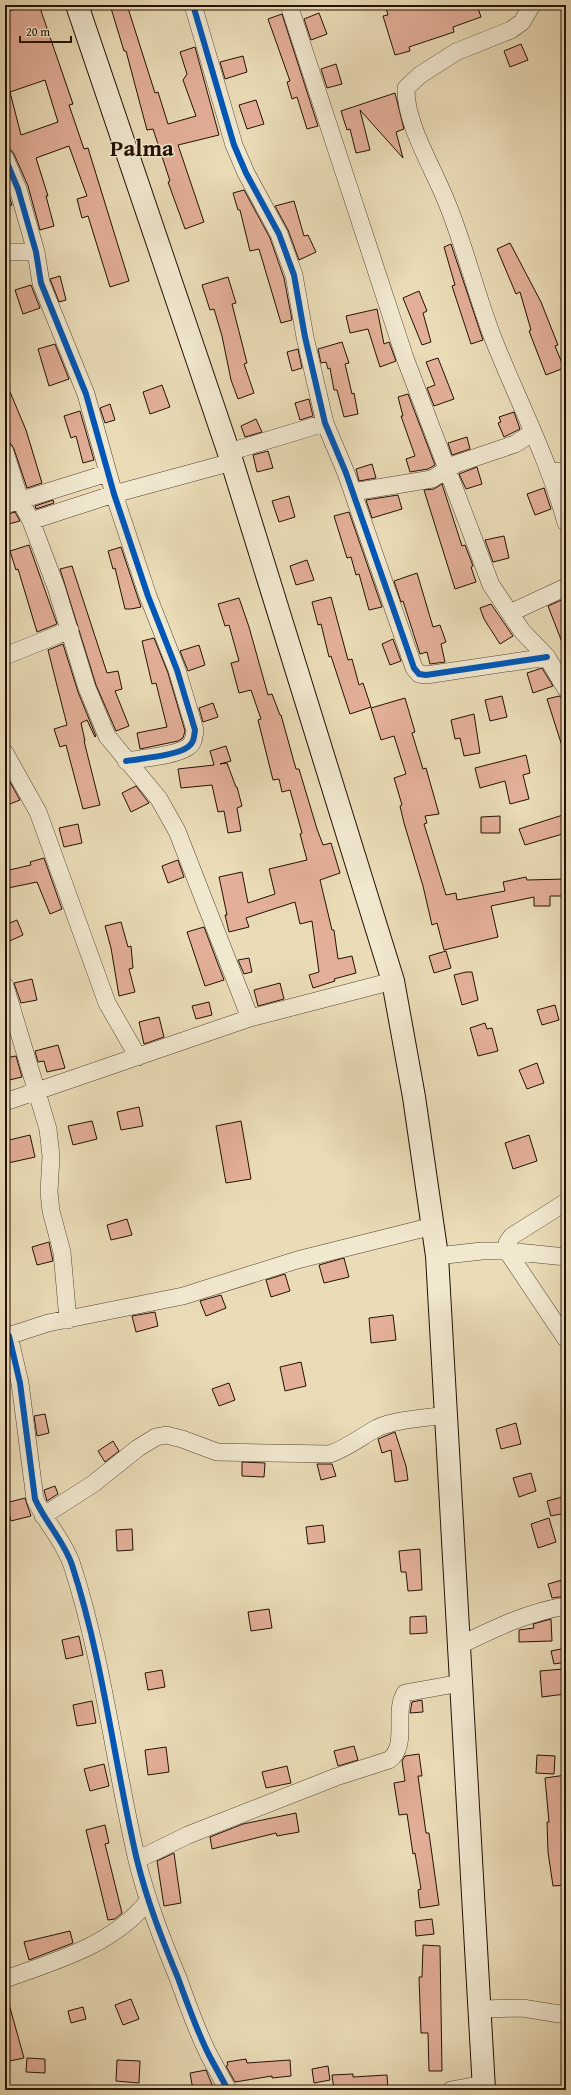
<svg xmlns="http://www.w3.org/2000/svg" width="571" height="2095" font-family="'Gentium Book Plus',serif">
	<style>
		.building { fill: #e3af98; stroke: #231103; fill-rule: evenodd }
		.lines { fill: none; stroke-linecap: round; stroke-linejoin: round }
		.minor-casing { stroke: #554430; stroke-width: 18 }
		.secondary-casing { stroke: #231103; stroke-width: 24 }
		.minor { stroke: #f1e8d0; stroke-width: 17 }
		.secondary { stroke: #f1e8d0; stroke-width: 22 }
		.cycleway-casing { stroke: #f1e8d0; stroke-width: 8 }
		.cycleway { stroke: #0057b8; stroke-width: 6 }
		.labels { text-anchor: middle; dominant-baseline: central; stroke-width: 3; stroke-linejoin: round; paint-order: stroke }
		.town-label { font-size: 23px; font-weight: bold; fill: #231103; stroke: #f1e8d0 }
	</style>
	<rect width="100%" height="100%" fill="#eadcb7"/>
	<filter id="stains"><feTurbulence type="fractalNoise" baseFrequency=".005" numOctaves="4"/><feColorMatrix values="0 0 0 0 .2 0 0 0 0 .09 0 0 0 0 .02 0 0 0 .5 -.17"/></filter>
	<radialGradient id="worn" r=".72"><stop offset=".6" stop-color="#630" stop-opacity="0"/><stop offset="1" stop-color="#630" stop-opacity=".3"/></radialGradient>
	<path class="building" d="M14,5h25l34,99 -4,1 15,44 4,-1 41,133 -19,6 -22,-71 -6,2 -5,-19 10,-3 -18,-50 -33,12 12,38h-2l8,30 -14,4 -12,-44 -14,-32 -3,-4 -6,-2v-136l10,-3zM45,80l13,42 -37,13 -11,-43z
		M110,5h17l28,88 3,-1 10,32 28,-8 -13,-36 4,-6 -7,-22 15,-5 24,88 -41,10 26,77 -19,7 -17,-47 2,-1 -17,-52 -6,1 -21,-79h-2z
		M385,5h92l4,12 -28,10 1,5 -45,15 1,4 -15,4 -12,-39 5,-1z
		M319,13l8,21 -16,6 -7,-21z
		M282,14l36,112 -11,3 -10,-32 -5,2 -5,-17 3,-1 -22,-62z
		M521,44l7,16 -18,7 -6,-16z
		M243,56l4,16 -22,7 -5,-17z
		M336,64l6,20 -15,4 -6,-19z
		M395,93l9,36 -8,3 7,26 -43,-48 10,40 -14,3 -6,-24 -3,1 -6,-19z
		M256,100l8,24 -17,5 -8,-24z
		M5,184l7,21 -7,3z
		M244,190l26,48 14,40 8,42 -11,3 -22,-74 -9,2 -10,-41h-2l-5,-17z
		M294,201l10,35 4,-1 8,17 -17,8 -11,-30 -13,-24z
		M510,243l31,59 17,43 -3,1 9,22 -18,7 -17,-44 2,-1 -11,-38 -4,2 -19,-45z
		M451,244l32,96 -12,4 -19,-58 3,-1 -11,-38z
		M60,276l6,24 -7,2 -9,-23z
		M228,277l8,26 -4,1 15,59 -3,1 10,29 -16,6 -7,-19 -9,-44 -8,-27 -4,1 -8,-25z
		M31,285l9,23 -17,6 -8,-24z
		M419,291l8,20 -4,2 8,29 -9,3 -19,-47z
		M377,309l7,35 5,-2 7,19 -16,6 -12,-38 -18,4 -4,-17z
		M342,342l7,21 -4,1 7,30 2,-1 4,21 -14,3 -7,-27h-3l-4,-22 -2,1 -2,-7 -5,1 -3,-14z
		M55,344l14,35 -20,7 -11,-37z
		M298,349l4,19 -10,3 -5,-19z
		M438,358l16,41 -20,7 -7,-18 8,-3 -9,-23z
		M5,380l21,50 16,53 -15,5 -13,-39 -3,-5 -6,-2z
		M162,385l8,22 -20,7 -7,-22z
		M408,394l27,71 -7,4 -18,3 -4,-13 9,-3 -14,-40h2l-5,-19z
		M309,399l4,17 -13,4 -5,-17z
		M110,404l5,16 -10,3 -5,-15z
		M80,411l14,49 -11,3 -7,-27 -5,2 -7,-22z
		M514,412l6,17 -16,8 -6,-14 3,-1 -2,-5z
		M256,419l6,13 -17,5 -4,-11z
		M467,437l3,12 -18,6 -4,-12z
		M268,451l5,17 -16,4 -4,-17z
		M372,464l4,14 -17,3 -3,-12z
		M477,467l5,17 -16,5 -7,-15z
		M442,484l20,62 3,-1 8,21 -2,1 5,15 -21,7 -31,-99 10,-1z
		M544,488l7,21 -16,6 -8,-21z
		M398,495l4,14 -30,9 -6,-18z
		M289,496l6,21 -16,5 -7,-21z
		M53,500l1,3 -18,6 -1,-3z
		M15,512l5,9 -15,4v-10z
		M349,512l33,95 -13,3 -10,-36 -3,1 -5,-18 -4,1 -13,-42z
		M504,536l5,22 -16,4 -8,-22z
		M29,545l28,79 -20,8 -19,-63 -2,1 -6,-19z
		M121,547l20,60 -10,2h-6l-10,-41 -2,1 -5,-18z
		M307,560l7,20 -18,5 -6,-19z
		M72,566l35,107 11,-2 4,18 -7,2 14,35 -13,5 -20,-46 -36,-116z
		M417,573l16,54 7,-2 6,17 -5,2 4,18 -15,2 -3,-12 -7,2 -17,-53 -2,1 -7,-21z
		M331,597l17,63 4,-1 7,26 4,-2 8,24 -21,7 -19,-58 -2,1 -8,-33 -3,1 -6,-23z
		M239,598l10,29 19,68 4,-1 8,21h1l15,54h3l18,60 6,16 8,-2 9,30 -20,7 12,50h2l4,29 14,-3 4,17 -22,6 1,2 -22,7 -4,-13 10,-3 -7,-51 -12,3 -5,-22 -49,16 3,9 -20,5 -4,-17h2l-8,-38 23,-5 6,31 27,-9 -6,-25 38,-9 -7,-26 2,-1 -12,-43 -8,2 -3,-13 -6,1 -15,-60 3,-1 -10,-29 -12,3 -8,-30 8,-2 -10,-36 -4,1 -7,-22z
		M566,598v52h-1l-17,-44z
		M491,604l22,32 -13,8 -16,-25 -4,-11z
		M154,638l14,35 17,58 -2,7 -5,3 -38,8 -3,-16 30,-6 -11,-44 -4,1 -10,-43z
		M393,639l8,22 -11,4 -8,-21z
		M63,644l15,48 18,44 -1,1 -8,-17 -6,3 4,18h-1l16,64 -17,4 -17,-64 -6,2 -6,-18 13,-4 -19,-75z
		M199,645l6,20 -17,6 -8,-20z
		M542,668l11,18 -20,7 -6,-20z
		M502,696l5,21 -17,4 -5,-21z
		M559,696l3,2 4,12v39h-3l-16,-50z
		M405,698l10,34 -3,1 11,36 3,-1 13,46 -14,2 2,7 -3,1 22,71 10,-2 1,7 48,-9 -2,-9 23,-5 1,3 39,-1v17h-16v10h-16v-9l-43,9 7,31 -54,13 -7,-27 -5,2 -9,-39 -19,-63 -4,-17 2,-1 -8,-27 12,-4 -12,-38 -13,4 -10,-32z
		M213,703l5,14 -15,5 -4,-14z
		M474,714l6,39 -16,3 -4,-18 -5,1 -4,-19z
		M226,746l5,15 -11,3 7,-1 9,24h1l5,19 -5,2 4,23 -13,2 -4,-22 -6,1 -6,-27 -31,3 -3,-19 36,-4 -4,-14z
		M526,755l4,18 -7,2 6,24 -19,5 -5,-23 -25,7 -5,-20z
		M5,773l15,27 -15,6z
		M136,786l13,17 -18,9 -9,-19z
		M566,814v19l-41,12 -6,-16z
		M500,816v17h-19v-16z
		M78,824l4,19 -18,4 -5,-19z
		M44,858l18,51 -12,5 -13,-32 -29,6 -3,-14v-3l26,-6 -1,-3z
		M178,860l6,17 -16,6 -6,-17z
		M17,920l6,15 -18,8v-18z
		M121,922l7,25 3,-1 2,22 -4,1 6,23 -16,4 -8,-48 -6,-22z
		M204,927l20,53 -19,6 -18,-54z
		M446,951l5,17 -17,5 -5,-17z
		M249,958l3,14 -8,2 -6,-14z
		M466,972h6l6,28 -16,5 -8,-30z
		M32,979l5,21 -16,3 -7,-20z
		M280,983l4,16 -26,7 -4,-16z
		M209,1002l3,13 -16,4 -4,-13z
		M555,1005l4,15 -17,5 -5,-15z
		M159,1017l5,20 -20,7 -5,-22z
		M485,1023l2,6 5,-1 6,23 -20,5 -8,-28z
		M58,1045l7,23 -18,4 -3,-11 -6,1 -3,-11z
		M16,1056l6,21 -17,4v-23z
		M537,1063l7,20 -17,6 -8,-19z
		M139,1107l4,19 -22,4 -4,-18z
		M92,1121l5,18 -24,6 -5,-19z
		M241,1121l10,58 -25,4 -10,-57z
		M30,1135l5,22 -27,6 -3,-22z
		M529,1135l8,26 -24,8 -8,-26z
		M127,1219l5,16 -21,5 -4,-15z
		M49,1242l4,19 -16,4 -5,-18z
		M344,1258l5,19 -25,6 -5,-18z
		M285,1274l5,17 -19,6 -5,-17z
		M221,1295l5,13 -20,8 -6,-15z
		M155,1312l3,14 -22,6 -4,-16z
		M393,1315l3,25 -25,3 -2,-25z
		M301,1362l5,24 -21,5 -5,-24z
		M229,1383l6,17 -16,6 -7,-17z
		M45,1414l4,19 -12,3 -3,-20z
		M516,1423l5,21 -20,5 -5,-20z
		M395,1432l11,34 2,14 -13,2 -4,-32 -9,3 -4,-14z
		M113,1441l6,10 -14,11 -7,-11z
		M242,1462l23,1 -1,14 -22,-1z
		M317,1464h15l4,12 -15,4z
		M531,1473l5,18 -17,6 -6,-19z
		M55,1486l3,8 -11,7 -3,-11z
		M566,1496v17l-15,3 -4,-15z
		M25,1498l6,18 -20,5 -5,-18z
		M549,1518l7,24 -18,6 -7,-24z
		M323,1525l2,17 -17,2 -2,-17z
		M132,1529l1,21 -16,1 -1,-21z
		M420,1549l2,41 -14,1 -2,-19h-5l-2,-21z
		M566,1579v17l-14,2 -4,-14z
		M269,1609l3,19 -21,3 -3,-19z
		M426,1616l1,17 -17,1v-17z
		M551,1619l1,22 -33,1v-12l15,-2 -1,-4z
		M79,1636l4,19 -17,4 -4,-19z
		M566,1648v14l-12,2 -3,-13z
		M563,1669l2,25 -23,3 -2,-26z
		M162,1670l3,17 -17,3 -3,-17z
		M422,1700l1,12 -13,1 2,-11z
		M92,1701l4,22 -19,3 -4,-21z
		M354,1746l4,14 -20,6 -4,-15z
		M166,1747l3,25 -21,3 -3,-25z
		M419,1754l3,22h-4l8,57h3l10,72 -19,3 -2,-18 3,-1 -6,-36 -2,1 -6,-40 -8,1 -5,-32 11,-2 -3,-20 3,-5z
		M537,1755l18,1 -1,18 -18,-1z
		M104,1764l5,22 -19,5 -6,-22z
		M287,1766l4,17 -25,5 -4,-16z
		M566,1775v110l-13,1 -5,-34 -1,-30h2l-4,-44z
		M296,1813l3,19 -22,4 -1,-3 -64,16 -2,-12 33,-13z
		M105,1825l4,18 -4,1 17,69 -7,6 -7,1 -22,-90z
		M174,1853l7,50 -17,3 -7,-45z
		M432,1919l2,15 -18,2 -1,-15z
		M70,1931l3,12 -44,17 -5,-18z
		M423,1945l17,1 2,125h-13l-1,-38h-7l-2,-56h3z
		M131,1999l8,20 -16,6 -8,-20z
		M9,2004l15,54 -19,4v-57z
		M83,2007l3,12 -15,4 -3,-12z
		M27,2058l18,1v14l-19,-1z
		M246,2059l1,4 43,-3 1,16 -19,2v-2l-37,6 -9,-16 2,-1 -1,-3z
		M117,2060l23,1 -1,22 -23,-2z
		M328,2066l2,14 -16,3 -2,-14z
		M206,2070l7,17 -20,3 -3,-17z
		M353,2074v3l34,-2 1,15h-54l-2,-15z"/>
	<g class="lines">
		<g class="minor-casing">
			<path id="minor" d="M193,5l41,140 12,28 33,61 15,41 11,62 20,86 21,50 68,195 5,6 7,1 121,-18
				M289,5l116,353 86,227 31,46 25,26 19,32
				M532,5l-10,17 -11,8 -55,22 -36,23 -14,13c-1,36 28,81 41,115 18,44 29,91 46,135 24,61 56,122 73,185
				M5,158l13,31 18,63 5,31 45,111 28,100 34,102 29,74 18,60c-1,7 -1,13 -7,17 -13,9 -45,11 -62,14
				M5,252h31
				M5,452l15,48 11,21 25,66 31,101 20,48 52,63 18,32 73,187
				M229,452l96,-29
				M549,472l17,-1
				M353,492l79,-13 24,-15 59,-20 17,-11
				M5,505l103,-32
				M31,521l83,-27 118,-32
				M510,613l56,-26
				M5,656l65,-26
				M5,753l33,59 69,191 31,54
				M5,986l43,143 3,27 -2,36 2,19 11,41 6,68
				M5,1102l245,-84 143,-37
				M566,1202l-54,34 -5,7v8l59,88
				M437,1256l45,-5h25l59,6
				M9,1336l11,47 15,116c10,23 29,42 37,66 31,95 42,197 65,295 10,41 25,79 41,118 10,27 19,54 32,79 6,11 12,22 18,33
				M5,1337l43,-14 135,-27 114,-36 136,-34
				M43,1516l50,-32 45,-36 18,-11 10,-2 16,4 35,13 113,2c17,-6 31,-17 47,-26 18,-9 50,-10 70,-13
				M458,1646c35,-17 70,-34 108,-40
				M137,1860l51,-25 148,-58 53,-17c20,-14 4,-48 16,-67l56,-10
				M5,1979c51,-18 108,-34 143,-78
				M481,2009l41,-1 44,7
				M451,2090l33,-6"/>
		</g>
		<g class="secondary-casing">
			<path id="secondary" d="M77,5l155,457 161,519 21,116 23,159 47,834"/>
		</g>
		<use href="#minor" class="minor"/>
		<use href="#secondary" class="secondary"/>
		<g class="cycleway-casing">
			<path id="cycleway" d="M193,5l41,140 12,28 33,61 15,41 11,62 20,86 21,50 68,195 5,6 7,1 121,-18
				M5,158l13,31 18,63 5,31 45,111 28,100 34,102 29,74 18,60c-1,7 -1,13 -7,17 -13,9 -45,11 -62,14
				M9,1336l11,47 15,116c10,23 29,42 37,66 31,95 42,197 65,295 10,41 25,79 41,118 10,27 19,54 32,79 6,11 12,22 18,33"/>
		</g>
		<use href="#cycleway" class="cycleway"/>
	</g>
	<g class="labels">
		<g class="town-label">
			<text x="142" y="147">Palma</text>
		</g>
	</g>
	<rect width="571" height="2095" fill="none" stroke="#eadcb7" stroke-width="20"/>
	<rect x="6" y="6" width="559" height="2083" fill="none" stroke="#231103" stroke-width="2"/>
	<rect x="10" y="10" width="551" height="2075" fill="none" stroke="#231103"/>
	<path d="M20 36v6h51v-6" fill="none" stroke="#231103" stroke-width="2"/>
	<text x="26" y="36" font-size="12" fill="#231103" stroke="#f1e8d0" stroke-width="3" paint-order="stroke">20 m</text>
	<rect width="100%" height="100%" filter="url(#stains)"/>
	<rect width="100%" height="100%" fill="url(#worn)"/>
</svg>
